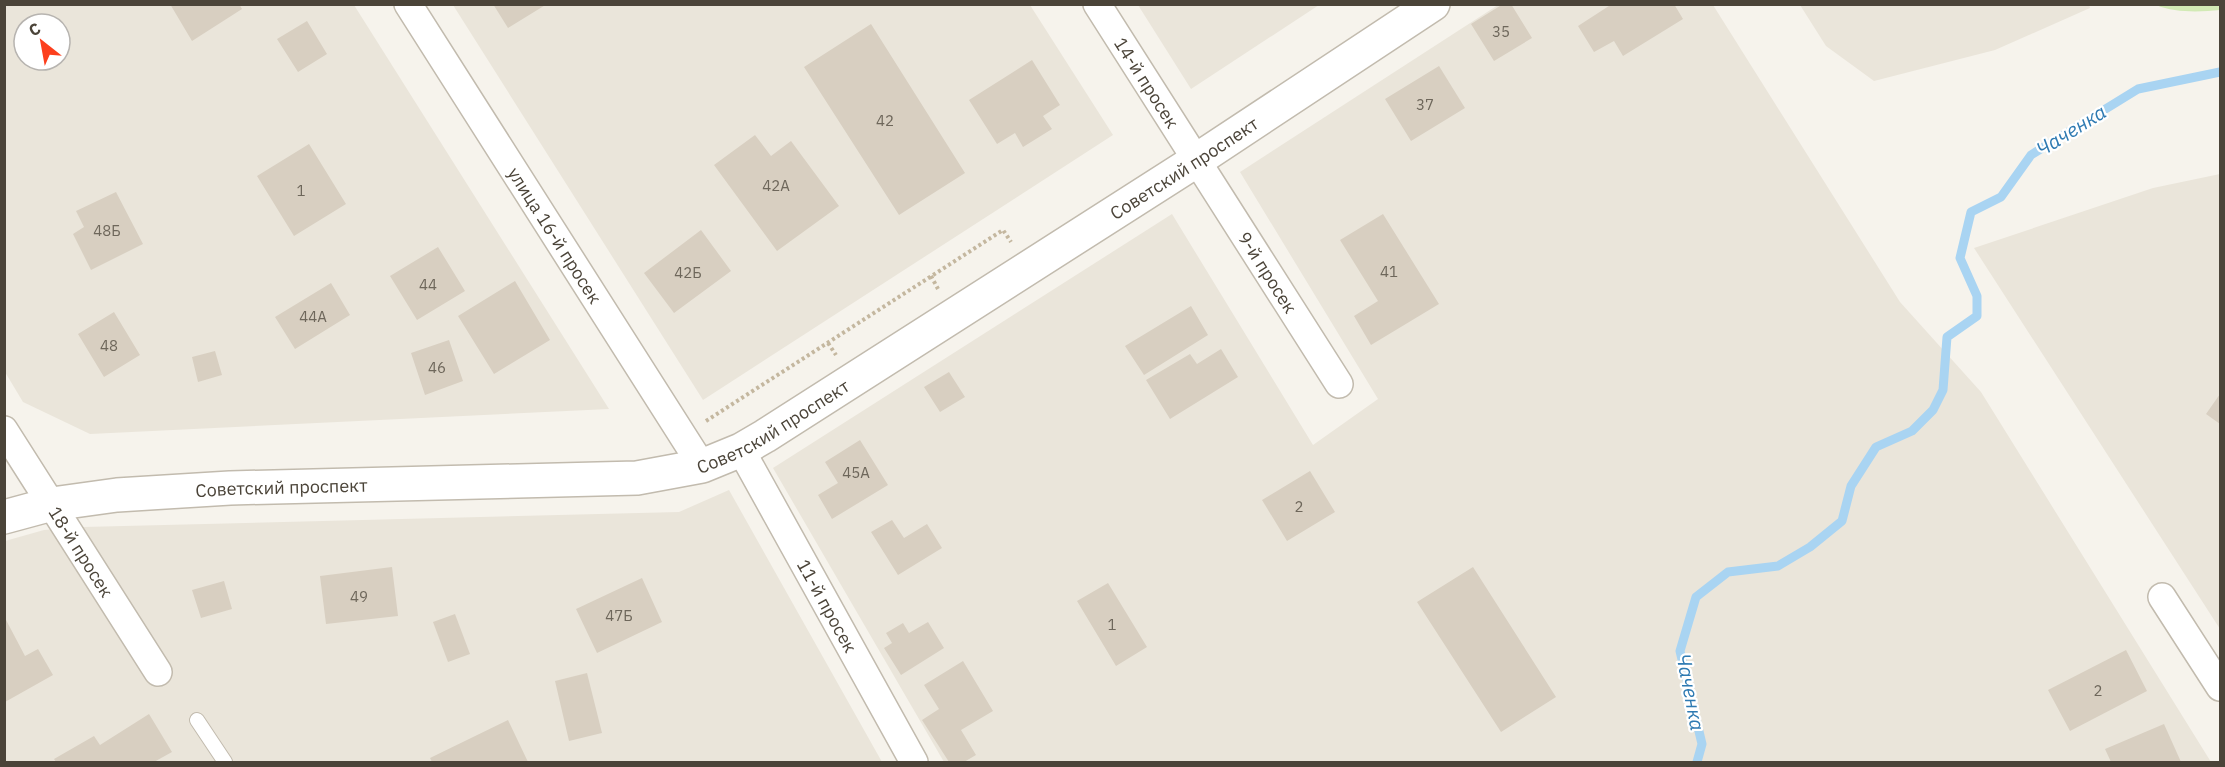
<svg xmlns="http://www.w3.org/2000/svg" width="2225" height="767" font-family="'IBM Plex Sans',sans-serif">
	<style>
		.residential { fill: #eae5da; fill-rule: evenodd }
		.green { fill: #d2eab5 }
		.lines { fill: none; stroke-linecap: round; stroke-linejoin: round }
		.stream { stroke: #a9d4f2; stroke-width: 9 }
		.building { fill: #d8cfc1 }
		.service-casing { stroke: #c2bbae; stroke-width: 16 }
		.minor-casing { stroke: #c2bbae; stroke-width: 30 }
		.tertiary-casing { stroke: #c2bbae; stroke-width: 36 }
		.path { stroke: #c4b79f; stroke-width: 4; stroke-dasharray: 3 3; stroke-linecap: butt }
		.service { stroke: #fff; stroke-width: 14 }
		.minor { stroke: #fff; stroke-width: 27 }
		.tertiary { stroke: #fff; stroke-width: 33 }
		.labels { text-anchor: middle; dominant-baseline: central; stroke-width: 4.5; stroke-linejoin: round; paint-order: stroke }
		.number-label { font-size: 15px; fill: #6e675b }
		.street-label { font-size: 18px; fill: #4b4439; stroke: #fff }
		.water-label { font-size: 20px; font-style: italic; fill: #2e7ab2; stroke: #fff }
	</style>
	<rect width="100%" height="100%" fill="#f6f3ec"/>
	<path class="residential" d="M2089,4l1,4 -95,42 -121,31 -48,-35 -26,-41z
		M5,5h349l255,404 -519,25 -67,-32 -18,-30zM24,24h36v36h-36z
		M453,5h577l83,130 -410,265z
		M1138,5h181l-128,84z
		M1498,5h215l187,297 81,90 230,370h-1267l-171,-294 399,-254 141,231 65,-46 -138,-227z
		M2220,174v455l-246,-381 179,-60z
		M729,490l153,272h-877v-221l39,-11 39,-3 596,-15z"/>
	<path class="green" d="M2156,5h64v5c-20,2 -45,3 -64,-5z"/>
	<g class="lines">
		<path class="stream" d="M1697,762l5,-18 -22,-93 16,-54 32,-25 50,-6 32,-19 32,-26 9,-35 25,-39 36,-16 21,-21 10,-20 4,-53 30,-21v-20l-17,-38 11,-46 30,-15 30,-42 107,-66 82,-17"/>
	</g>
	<path class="building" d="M170,4h69l3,5 -50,32z
		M493,4h54l-39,24z
		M1503,4h8l21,34 -38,23 -23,-37z
		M1612,4h62l9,15 -60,37 -9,-15 -20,11 -16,-26z
		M307,21l20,33 -29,18 -21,-33z
		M871,24l94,149 -66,42 -95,-148z
		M1032,60l28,45 -17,11 9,13 -29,18 -8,-14 -18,11 -28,-44z
		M1439,66l26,42 -54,33 -26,-42z
		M755,135l16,21 20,-15 48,65 -62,45 -63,-86z
		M309,144l37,60 -52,32 -37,-60z
		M116,192l27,52 -52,26 -18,-36 11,-7 -8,-16z
		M1383,214l56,90 -68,41 -17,-29 24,-15 -38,-61z
		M701,230l30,41 -57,42 -30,-40z
		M438,247l27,44 -48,29 -27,-44z
		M515,281l35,59 -56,34 -36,-58z
		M331,283l19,32 -55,34 -20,-32z
		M1191,306l17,29 -64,40 -19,-29z
		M114,312l26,43 -36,22 -26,-43z
		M449,340l14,41 -38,14 -14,-42z
		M1221,349l17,28 -68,42 -24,-39 44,-26 7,10z
		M215,351l7,24 -24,7 -6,-25z
		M949,372l16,25 -25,15 -16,-25z
		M2220,394v30l-14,-10z
		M860,440l28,45 -56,34 -14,-24 20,-12 -13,-21z
		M1310,471l25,41 -48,29 -25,-41z
		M892,520l12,18 23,-14 15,24 -44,27 -27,-43z
		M392,567l6,49 -72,8 -6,-48z
		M1473,567l83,130 -55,35 -84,-130z
		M642,578l20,44 -65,31 -21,-44z
		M224,581l8,28 -31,9 -9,-28z
		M1108,583l39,64 -31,19 -39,-65z
		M455,614l15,40 -22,8 -15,-40z
		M5,618l20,38 13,-7 15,26 -48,27z
		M928,622l16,26 -43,27 -17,-27 8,-5 -6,-10 17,-10 6,10z
		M2126,650l21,41 -77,40 -22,-41z
		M963,661l30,50 -32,19 15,25 -12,7h-15l-27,-42 17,-11 -15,-24z
		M587,673l15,60 -33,8 -14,-60z
		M149,714l23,38 -18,10h-98l-2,-3 40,-23 6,9z
		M508,720l20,42h-96l-2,-4z
		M2164,724l17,38h-70l-6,-13z"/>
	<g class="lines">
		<g class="service-casing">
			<path id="service" d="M197,720l28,42"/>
		</g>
		<g class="minor-casing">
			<g id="minor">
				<path id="s1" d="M408,4l294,462"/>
				<path id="s2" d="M1097,4l242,380"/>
				<path id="s3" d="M4,430l154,242"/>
				<path id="s4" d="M741,450l173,312"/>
				<path d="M2162,597l58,90"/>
			</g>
		</g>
		<g class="tertiary-casing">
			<g id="tertiary">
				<path id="s5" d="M4,517l48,-13 65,-9 113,-7 407,-10 65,-12 39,-16 24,-14 432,-276 236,-156"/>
			</g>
		</g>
		<path class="path" d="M931,276l7,13
			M828,343l8,12
			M706,421l297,-191 8,12"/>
		<use href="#service" class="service"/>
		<use href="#minor" class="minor"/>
		<use href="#tertiary" class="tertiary"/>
	</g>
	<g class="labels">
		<g class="number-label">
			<text x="1501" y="31">35</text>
			<text x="1425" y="104">37</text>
			<text x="885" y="120">42</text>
			<text x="776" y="185">42А</text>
			<text x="301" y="190">1</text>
			<text x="107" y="230">48Б</text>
			<text x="1389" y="271">41</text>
			<text x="688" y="272">42Б</text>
			<text x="428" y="284">44</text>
			<text x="313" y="316">44А</text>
			<text x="109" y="345">48</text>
			<text x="437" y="367">46</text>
			<text x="856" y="472">45А</text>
			<text x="1299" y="506">2</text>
			<text x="359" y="596">49</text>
			<text x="619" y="615">47Б</text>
			<text x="1112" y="624">1</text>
			<text x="2098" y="690">2</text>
		</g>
		<g class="street-label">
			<text stroke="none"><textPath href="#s2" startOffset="93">14-й просек</textPath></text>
			<text stroke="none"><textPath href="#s5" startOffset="1269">Советский проспект</textPath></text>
			<text stroke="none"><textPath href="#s1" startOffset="274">улица 16-й просек</textPath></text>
			<text stroke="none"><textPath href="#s2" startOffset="318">9-й просек</textPath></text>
			<text stroke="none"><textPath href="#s5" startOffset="783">Советский проспект</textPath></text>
			<text stroke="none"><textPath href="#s5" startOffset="280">Советский проспект</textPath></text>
			<text stroke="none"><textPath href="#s3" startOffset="144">18-й просек</textPath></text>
			<text stroke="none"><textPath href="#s4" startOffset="178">11-й просек</textPath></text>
		</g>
		<g class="water-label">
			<text transform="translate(2071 130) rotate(-32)">Чаченка</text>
			<text transform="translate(1691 692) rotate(79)">Чаченка</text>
		</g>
	</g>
	<rect width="2225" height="767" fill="none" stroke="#4b4439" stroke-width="12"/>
	<g transform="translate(42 42) rotate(329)"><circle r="28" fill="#ffffff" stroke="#b7b4b0" stroke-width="1.5"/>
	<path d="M0-4.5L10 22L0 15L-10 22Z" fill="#fc3f1d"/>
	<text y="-9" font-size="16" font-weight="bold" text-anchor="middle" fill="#4b4439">С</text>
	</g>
</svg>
